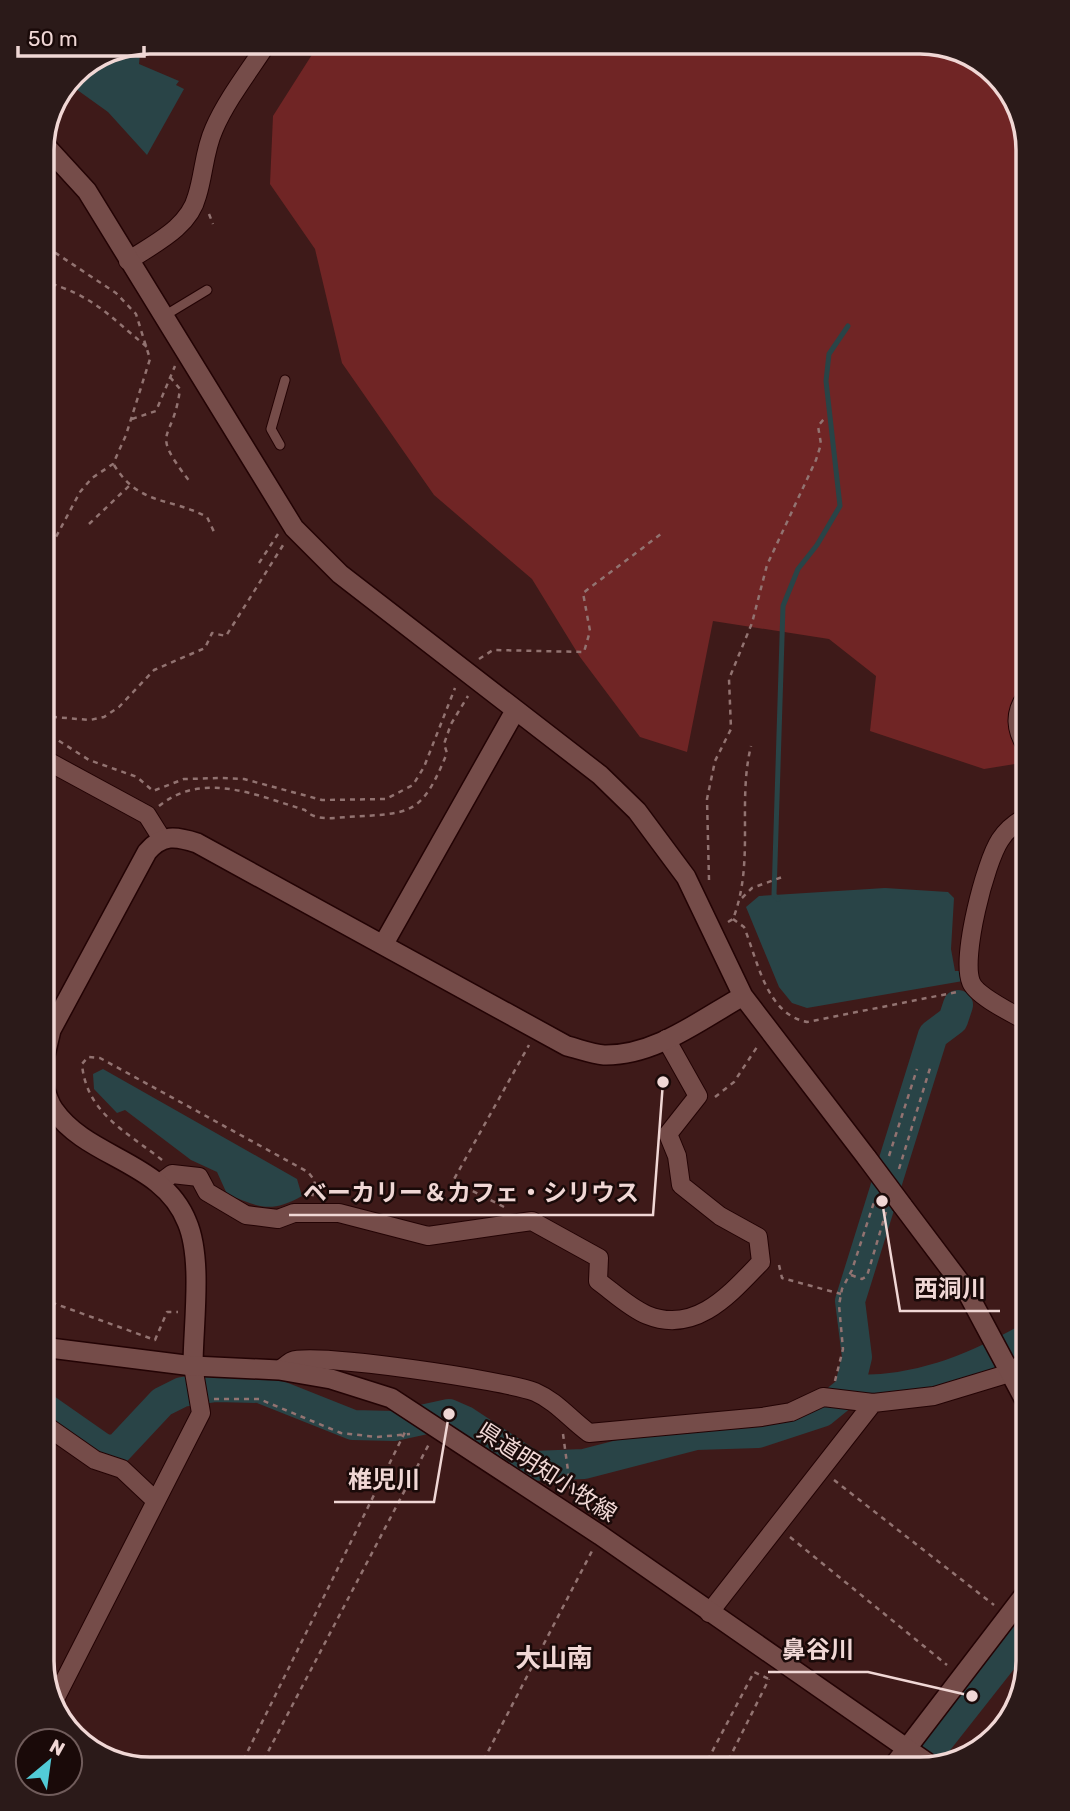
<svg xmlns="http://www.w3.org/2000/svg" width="1070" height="1811" font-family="Rubik,'Noto Sans JP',sans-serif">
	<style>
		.green { fill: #702525 }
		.water { fill: #294447 }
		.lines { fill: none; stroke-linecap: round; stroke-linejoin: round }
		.stream { stroke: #294447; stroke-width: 5 }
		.river { stroke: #294447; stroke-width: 30 }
		.service-casing { stroke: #230304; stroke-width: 11 }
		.minor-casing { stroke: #230304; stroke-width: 20 }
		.tertiary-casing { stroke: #230304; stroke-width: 22 }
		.secondary-casing { stroke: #230304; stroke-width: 22 }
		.path { stroke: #927371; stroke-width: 2.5; stroke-dasharray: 5 5; stroke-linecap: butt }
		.service { stroke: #754c49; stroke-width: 9 }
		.minor { stroke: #754c49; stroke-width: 18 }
		.tertiary { stroke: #754c49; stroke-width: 19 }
		.secondary { stroke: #754c49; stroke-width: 19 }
		.tertiary-bridge-casing { stroke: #230304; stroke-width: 22; stroke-linecap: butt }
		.tertiary-bridge { stroke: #754c49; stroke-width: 19 }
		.labels { text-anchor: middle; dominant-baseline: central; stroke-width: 5; stroke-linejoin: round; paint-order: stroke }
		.street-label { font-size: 23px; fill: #f0d7d5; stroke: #1a0a09 }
		.quarter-label { font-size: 26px; font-weight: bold; fill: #f0d7d5; stroke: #1a0a09 }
		.rim { fill: none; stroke: #f0d7d5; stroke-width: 3.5 }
		.leader { fill: none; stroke: #f0d7d5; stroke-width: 2.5 }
		.callout-dot { fill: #f0d7d5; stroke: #1a0a09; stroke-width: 2.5 }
		.callout-label { font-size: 24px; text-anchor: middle; font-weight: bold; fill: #f0d7d5; stroke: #1a0a09; stroke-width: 5; stroke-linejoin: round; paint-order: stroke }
	</style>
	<rect width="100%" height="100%" fill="#3e1a19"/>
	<path class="green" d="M320,42h607l53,18 37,43 11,47v612l-44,7 -114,-38 6,-55 -47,-37 -116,-18 -26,131 -47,-15 -60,-80 -48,-78 -98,-84 -92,-132 -27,-114 -45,-65 3,-68z"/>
	<path class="water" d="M131,50l9,4 -1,10 40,17 -3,4 8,4 -37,66 -39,-43 -39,-28 5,-11z
		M885,888l63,4 6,6 -3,51 4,22h7l1,10 -156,27 -15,-5 -13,-16 -33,-80 13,-11z
		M103,1069l194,110 5,17c-32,18 -43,11 -75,-2l-10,-22 -26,-12 -66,-50 -8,3 -23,-24 -1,-15z"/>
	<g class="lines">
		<path class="stream" d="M778,899l-4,-4 9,-289 15,-37 19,-24 23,-39 -14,-125 3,-27 19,-28"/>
		<path class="river" d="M849,1390l8,-33 -7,-56 83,-266 20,-15 5,-15
			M42,1406l63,44 13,-1 44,-47 20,-10 34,-5 44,1 93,37 41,1 55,-12 16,7 68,45 51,-2 112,-29 62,-2 64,-21 27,-22c67,2 122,-20 179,-52
			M932,1749l96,-122"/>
		<g class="service-casing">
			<path id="service" d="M164,316l43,-26
				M280,445l-9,-16 14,-49"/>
		</g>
		<g class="minor-casing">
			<path id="minor" d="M128,261c25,-17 61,-33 69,-65 7,-22 7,-45 17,-67 13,-30 36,-59 54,-87
				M1028,749c-13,-18 -15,-37 0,-55
				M42,758l105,57 15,24
				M1028,1022c-14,-8 -52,-26 -57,-40 -10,-25 14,-119 29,-142 7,-11 16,-18 28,-24
				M160,1183l12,-9 27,3 8,15 39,23 32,4 16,-6h45l89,23 104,-15 67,37 -1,23c15,11 32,27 49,34 49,20 84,-22 114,-53l-3,-25 -38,-21 -39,-31 -4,-29 -9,-22 30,-38 -32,-57
				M279,1370c4,-2 9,-7 13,-9 22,-9 216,20 243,31 21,9 35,27 54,41l173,-16 29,-5 32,-15 50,6 61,-7 76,-23 18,-14
				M42,1423l53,37 27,9 34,32
				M709,1613l164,-210
				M52,1705l149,-292 -8,-47"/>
		</g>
		<g class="tertiary-casing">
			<path id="tertiary" d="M43,143l44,48 207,337 46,46 260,201 37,36 49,66 57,119 124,162
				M383,945l132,-234
				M42,1068l9,-38 96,-178c15,-18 29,-16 50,-9l370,203c12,3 25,8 37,9 51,1 96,-35 139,-59
				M42,1080c3,10 6,22 12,30 34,49 109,51 133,112 16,37 6,103 6,144
				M902,1205l64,85 62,116
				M891,1769l137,-179"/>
		</g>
		<g class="secondary-casing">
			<path id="secondary" d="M42,1347l151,19 86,4 52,9 60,19 209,137 332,231"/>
		</g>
		<path class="path" d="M209,214l4,10
			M42,281c51,14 66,34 105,66
			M170,377l10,12c-7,56 -32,38 10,93
			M132,419l24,-8 19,-45
			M114,465c25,41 56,32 93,52l8,17
			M89,524l40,-38
			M42,563l38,-71 12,-14 21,-14 13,-29 24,-76 -14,-45 -20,-21 -74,-49
			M259,563l19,-29
			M42,655v-26
			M479,659l14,-9 91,2 6,-21 -7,-38 78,-59
			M42,716l48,4 14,-3 15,-10 35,-37 51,-22 7,-15 14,3 59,-94
			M42,730l47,30 48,17 16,14 31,-12 37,-1 23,1 78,21 64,-1 27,-14 11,-18 31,-79
			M159,806c44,-36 99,-10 146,4 10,11 28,8 42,7 64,-4 74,0 100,-64l-3,-9 7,-20 17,-28
			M709,880l-2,-81 8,-38 16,-32 -2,-50 23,-56 15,-58 49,-105 5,-16 -3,-18 6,-7
			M742,898l10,-10 33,-12
			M733,919l11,8c14,34 22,87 63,95l150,-30
			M728,922l5,-3c22,-57 4,-116 18,-173
			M715,1097l19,-15 23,-35
			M889,1156l28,-87
			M162,1160c-35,-28 -76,-47 -80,-96l6,-7 12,1 208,114 7,9 -3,17
			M899,1169l32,-104
			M504,1207l-51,-26 76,-136
			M779,1265l3,13 59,16
			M851,1275l11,4 5,-3 19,-64
			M42,1299l113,41 12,-28h11
			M835,1381l8,-32 -4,-44 3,-16 10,-19 23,-71
			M214,1399h45l82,34 36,4 33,-3
			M563,1434l8,59
			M834,1480l160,125
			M790,1537l157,128
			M239,1769l166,-337
			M259,1769l170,-325
			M479,1769l113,-218
			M703,1769l51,-97 15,7 1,-2
			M724,1769l45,-90"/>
		<use href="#service" class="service"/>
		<use href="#minor" class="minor"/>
		<use href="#tertiary" class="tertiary"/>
		<use href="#secondary" class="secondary"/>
		<g class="tertiary-bridge-casing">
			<path id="tertiary-bridge" d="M867,1158l35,47"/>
		</g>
		<use href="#tertiary-bridge" class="tertiary-bridge"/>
	</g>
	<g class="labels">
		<g class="street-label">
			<text transform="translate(547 1472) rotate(33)">県道明知小牧線</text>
		</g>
		<g class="quarter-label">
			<text x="554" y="1658">大山南</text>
		</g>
	</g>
	<path d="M0 0H1070V1811H0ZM150 54H920A96 96 0 0 1 1016 150V1661A96 96 0 0 1 920 1757H150A96 96 0 0 1 54 1661V150A96 96 0 0 1 150 54Z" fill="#2b1a19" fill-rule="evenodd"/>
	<path class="rim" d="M150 54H920A96 96 0 0 1 1016 150V1661A96 96 0 0 1 920 1757H150A96 96 0 0 1 54 1661V150A96 96 0 0 1 150 54Z"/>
	<path class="leader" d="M663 1082L653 1215H289M882 1201L900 1311H1000M449 1414L434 1502H334M972 1696L868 1672H768"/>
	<g class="callout-dot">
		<circle cx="663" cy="1082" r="7"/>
		<circle cx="882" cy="1201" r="7"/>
		<circle cx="449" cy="1414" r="7"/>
		<circle cx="972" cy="1696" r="7"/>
	</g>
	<g class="callout-label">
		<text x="471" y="1201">ベーカリー＆カフェ・シリウス</text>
		<text x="950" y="1297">西洞川</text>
		<text x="384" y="1488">椎児川</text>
		<text x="818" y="1658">鼻谷川</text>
	</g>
	<g transform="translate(49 1762) rotate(29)"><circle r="33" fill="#1a0a09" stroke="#705c5b" stroke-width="2"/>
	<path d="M0-5L12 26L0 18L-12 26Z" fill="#52cbd7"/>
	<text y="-10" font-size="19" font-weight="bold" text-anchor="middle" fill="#f0d7d5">N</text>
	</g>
	<path d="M18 46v10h126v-10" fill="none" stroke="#f0d7d5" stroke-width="3.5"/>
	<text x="28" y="46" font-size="21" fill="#f0d7d5" stroke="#1a0a09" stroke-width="5" paint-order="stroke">50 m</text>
</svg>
